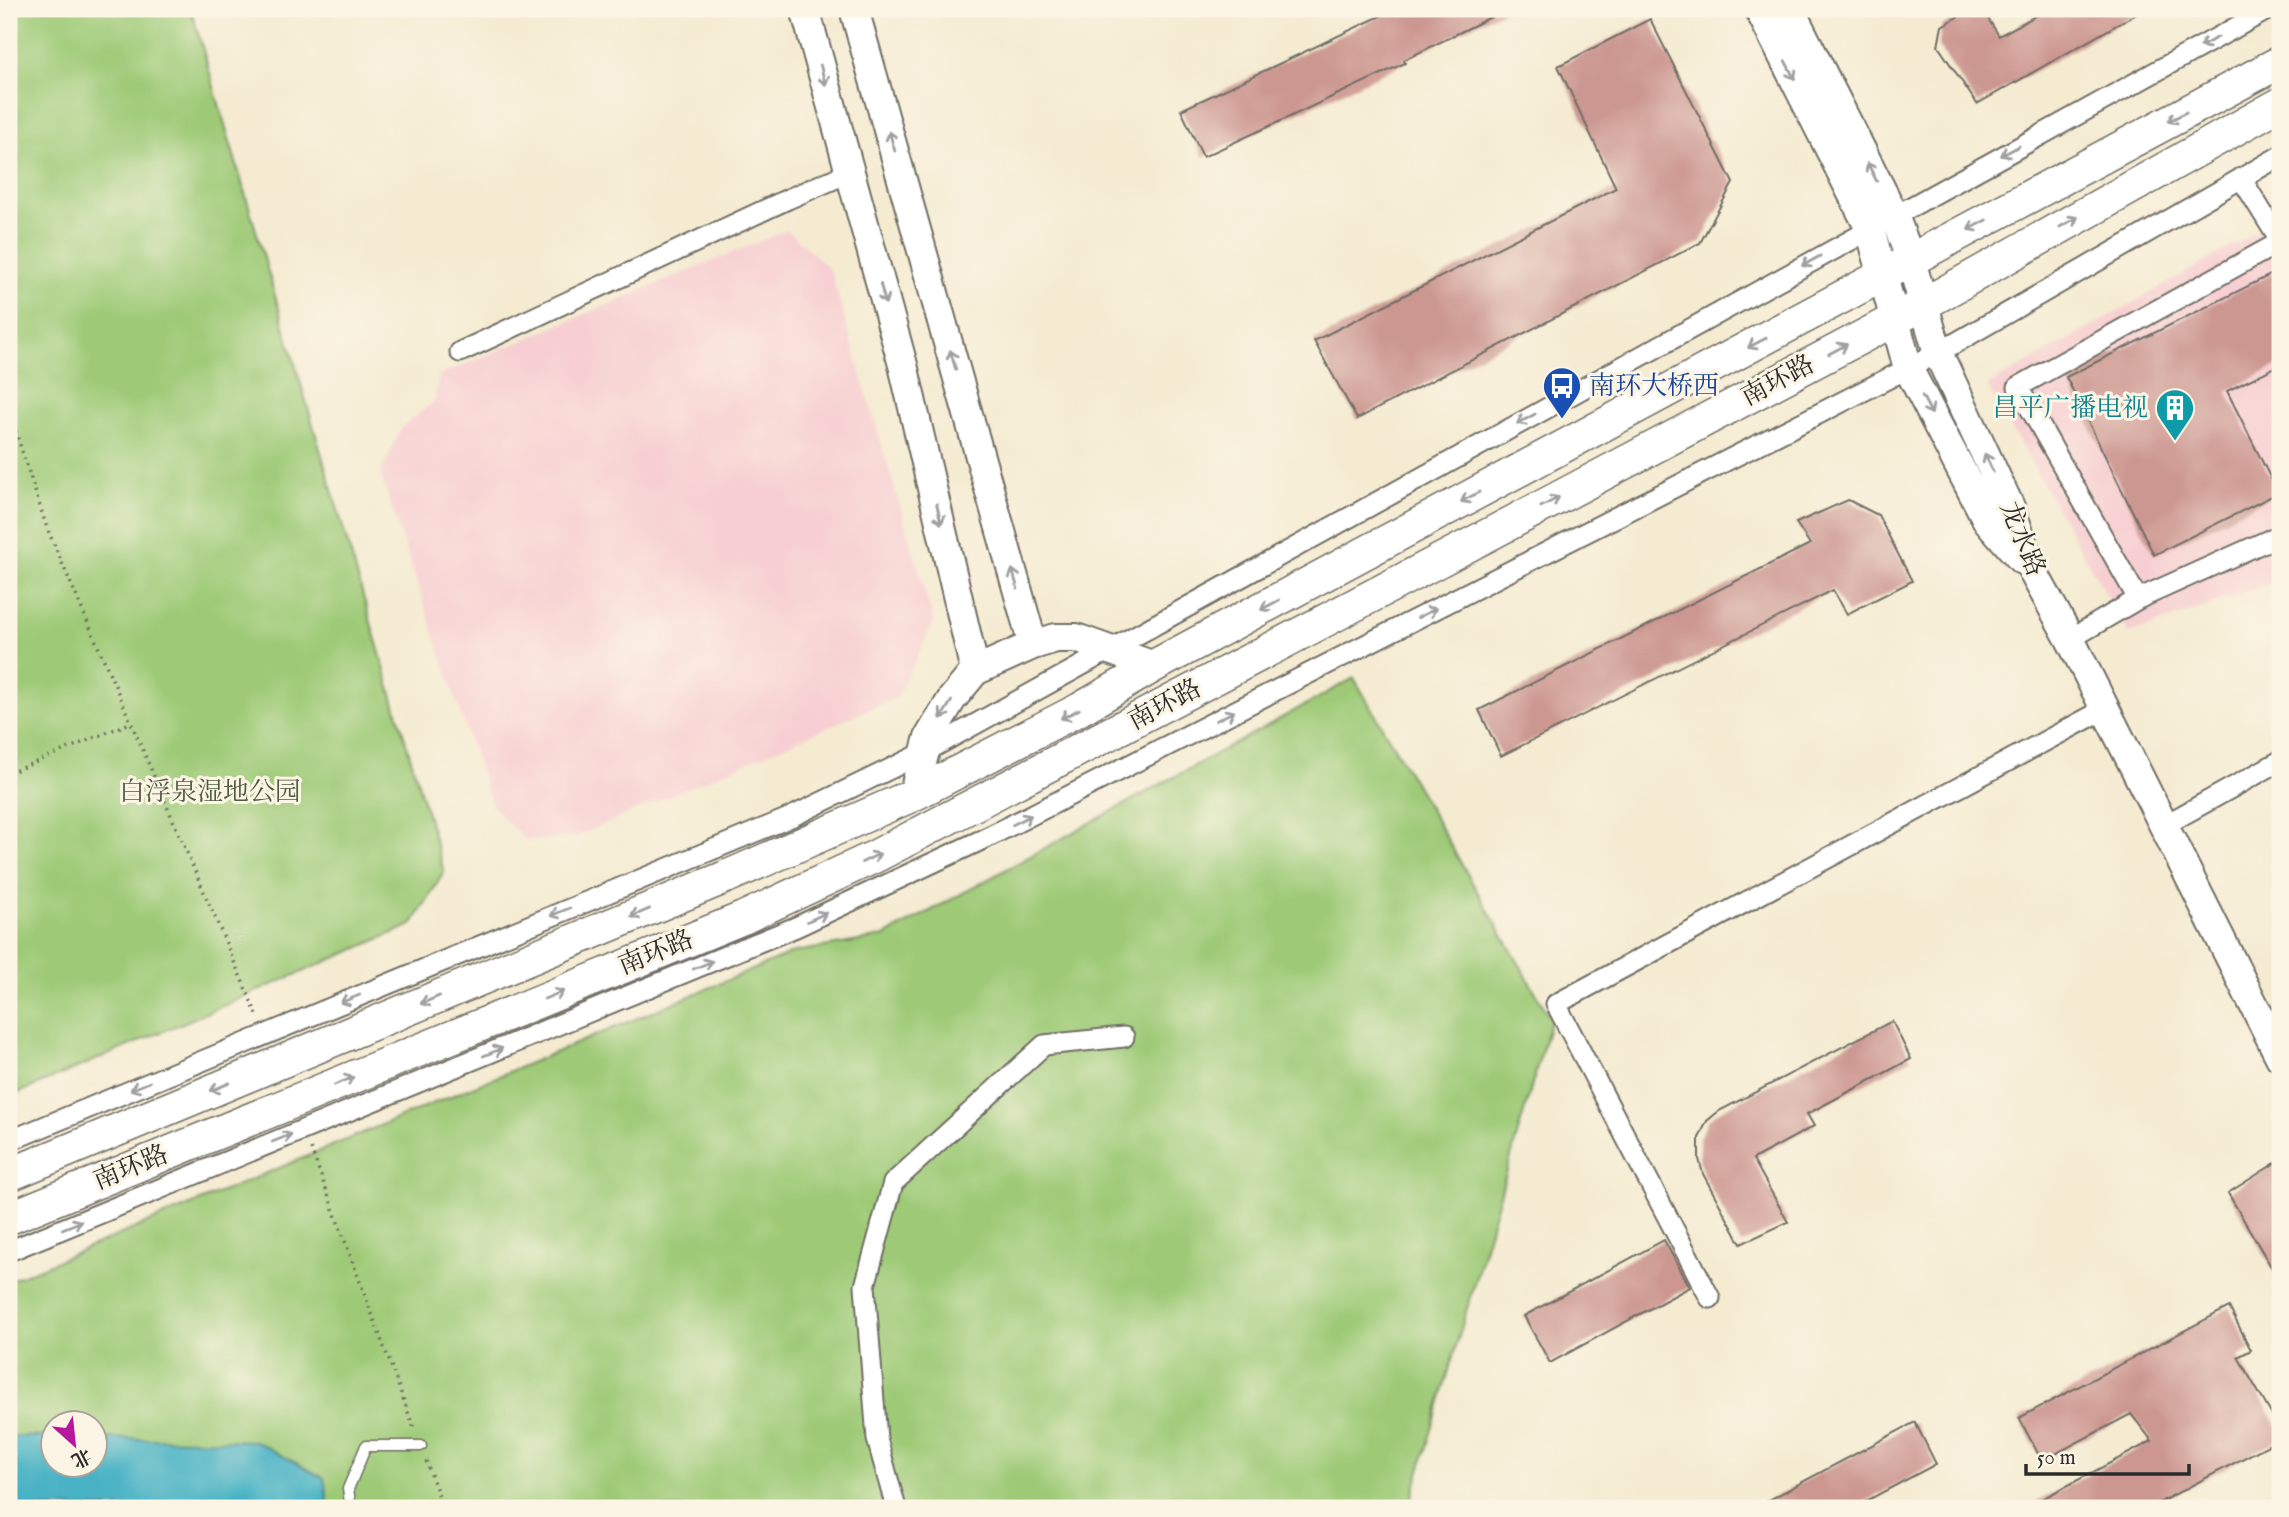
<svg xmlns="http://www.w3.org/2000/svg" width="2289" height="1517" font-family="'IM FELL English','Noto Serif SC',serif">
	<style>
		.built { fill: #f7cfd2 }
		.green { fill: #9eca77; stroke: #647a51; stroke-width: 2; fill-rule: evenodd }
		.water { fill: #48b3c5; stroke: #3a6f78; stroke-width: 2 }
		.building { fill: #cc9791 }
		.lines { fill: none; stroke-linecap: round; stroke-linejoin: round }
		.lane-casing { stroke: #716e65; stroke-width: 13 }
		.street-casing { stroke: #716e65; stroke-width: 23 }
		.secondary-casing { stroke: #716e65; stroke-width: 32 }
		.primary-casing { stroke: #716e65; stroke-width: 35 }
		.path { stroke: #716e65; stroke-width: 3.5; stroke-dasharray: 2 5; stroke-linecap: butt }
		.lane { stroke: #fff; stroke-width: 10 }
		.street { stroke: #fff; stroke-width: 19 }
		.secondary { stroke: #fff; stroke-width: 28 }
		.primary { stroke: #fff; stroke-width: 32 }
		.street-bridge-casing { stroke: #716e65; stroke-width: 23; stroke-linecap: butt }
		.primary-bridge-casing { stroke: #716e65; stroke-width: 35; stroke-linecap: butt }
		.street-bridge { stroke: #fff; stroke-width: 19 }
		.primary-bridge { stroke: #fff; stroke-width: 32 }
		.oneway { stroke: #a0a0a0 }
		.labels { text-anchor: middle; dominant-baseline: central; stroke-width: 6; stroke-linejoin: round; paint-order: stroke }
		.street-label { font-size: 26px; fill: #2b2b2b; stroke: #fcf5e5 }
		.transit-label { font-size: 26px; fill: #164399; stroke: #fcf5e5; text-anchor: start }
		.culture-label { font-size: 26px; fill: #0d838f; stroke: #fcf5e5; text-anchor: end }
		.park-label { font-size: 26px; fill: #4e5b42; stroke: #fcf5e5 }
	</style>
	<rect width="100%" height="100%" fill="#fcf5e5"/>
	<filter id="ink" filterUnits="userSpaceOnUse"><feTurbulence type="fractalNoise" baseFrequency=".0143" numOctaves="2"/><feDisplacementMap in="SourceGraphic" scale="14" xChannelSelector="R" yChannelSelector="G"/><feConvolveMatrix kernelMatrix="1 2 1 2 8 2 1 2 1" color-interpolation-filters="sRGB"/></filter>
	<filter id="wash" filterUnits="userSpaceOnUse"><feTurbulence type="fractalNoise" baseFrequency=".00686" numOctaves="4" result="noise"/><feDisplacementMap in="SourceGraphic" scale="28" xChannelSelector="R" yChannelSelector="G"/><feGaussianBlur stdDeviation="1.57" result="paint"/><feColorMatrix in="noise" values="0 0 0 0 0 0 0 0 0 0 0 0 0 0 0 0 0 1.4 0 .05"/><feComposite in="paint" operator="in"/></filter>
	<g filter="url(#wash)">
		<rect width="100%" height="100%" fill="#f4ebd1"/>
		<path class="built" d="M2280,219v361l-151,54 -142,-248z
			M787,230l43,39 104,353 -37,75 -320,139 -51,5 -34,-35 -112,-333 22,-46 33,-26 4,-26z"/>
		<path class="green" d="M9,9h182l253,863 -32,53 -403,172z
			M1354,678l197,341 -142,489h-1400v-227l786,-329 88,-15zM52,1422h42v42h-42z"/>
		<path class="water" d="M9,1436l43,1v27h42l1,-26 160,3 69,37 5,30h-320z"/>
		<g id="blocks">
			<path class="building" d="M1395,9h112l-103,51 1,3 -202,94 -22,-47z
				M1972,9h10l17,27 49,-27h97l-168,95 -39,-58 4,-20z
				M1650,19l83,164 -33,60 -343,176 -43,-78 302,-153 -58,-122z
				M2280,270v95l-53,26 51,102 -124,62 -88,-178z
				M1848,500l30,15 34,66 -65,33 -14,-24 -332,166 -22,-46 331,-166 -14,-21z
				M1892,1021l19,38 -104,55 7,12 -61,33 35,63 -47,22 -38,-70 -4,-15v-21l8,-17 12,-10z
				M2280,1160v122l-52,-89z
				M1664,1240l26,47 -140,76 -26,-47z
				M2229,1307l22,43 -13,7 42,72v10l-131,69h-124l127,-67 -21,-27 -89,47 -23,-43z
				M1915,1422l21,42 -83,44h-99z"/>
		</g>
	</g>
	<g filter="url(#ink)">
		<use href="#blocks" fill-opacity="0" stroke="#716e65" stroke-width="2"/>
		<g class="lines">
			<g class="lane-casing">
				<path id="lane" d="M351,1508l-3,-19 18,-43h55"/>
			</g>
			<g class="street-casing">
				<path id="street" d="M2241,178l39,63
					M460,352l328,-153 62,-27
					M2138,599l-120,-212 262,-145
					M2070,639l68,-40 142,-64
					M2163,826l117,-65
					M714,849l77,-32 134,-65 1344,-743
					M754,944l42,-17 196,-92 946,-482 342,-197
					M1710,1298l-154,-294 549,-295
					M896,1508l-19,-69 -12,-153 28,-103 151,-138 80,-8"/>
			</g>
			<g class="secondary-casing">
				<path id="secondary" d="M805,9l98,356 72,306
					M854,9l179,636
					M1759,9l111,220 38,139 79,152 35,40
					M1790,9l104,206 17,46 27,92 72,154 23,65 37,67 210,418
					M913,795l16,-58 23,-38 23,-28 58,-26 23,-7h20l78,28"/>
			</g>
			<g class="primary-casing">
				<path id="primary" d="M726,877l187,-82 167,-86 74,-43 1126,-604
					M743,918l133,-62 614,-322 434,-230 356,-200"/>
			</g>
			<path class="path" d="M9,411l38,117 210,487
				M9,773l121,-50
				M311,1149l104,282
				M426,1461l17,47"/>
			<use href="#lane" class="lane"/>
			<use href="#street" class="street"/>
			<use href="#secondary" class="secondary"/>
			<use href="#primary" class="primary"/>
			<g class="street-bridge-casing">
				<path id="street-bridge" d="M9,1141l705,-292
					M9,1251l745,-307"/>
			</g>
			<g class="primary-bridge-casing">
				<path id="primary-bridge" d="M9,1175l717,-298
					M9,1218l734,-300"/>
			</g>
			<use href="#street-bridge" class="street-bridge"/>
			<use href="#primary-bridge" class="primary-bridge"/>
		</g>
		<defs><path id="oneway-shaft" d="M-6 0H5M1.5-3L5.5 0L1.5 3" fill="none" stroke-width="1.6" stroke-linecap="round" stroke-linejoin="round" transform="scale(1.75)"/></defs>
		<g class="oneway">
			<use href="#oneway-shaft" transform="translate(2209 42) rotate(151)"/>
			<use href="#oneway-shaft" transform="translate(1790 70) rotate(63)"/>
			<use href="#oneway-shaft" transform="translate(823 75) rotate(75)"/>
			<use href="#oneway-shaft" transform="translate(2177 117) rotate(152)"/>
			<use href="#oneway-shaft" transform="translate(892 141) rotate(-106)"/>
			<use href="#oneway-shaft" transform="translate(2010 151) rotate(151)"/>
			<use href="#oneway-shaft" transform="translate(1872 172) rotate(-117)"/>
			<use href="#oneway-shaft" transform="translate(2069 222) rotate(-29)"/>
			<use href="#oneway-shaft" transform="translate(1977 225) rotate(152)"/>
			<use href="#oneway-shaft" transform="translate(1811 261) rotate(151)"/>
			<use href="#oneway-shaft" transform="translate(883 294) rotate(75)"/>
			<use href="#oneway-shaft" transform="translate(1757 343) rotate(152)"/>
			<use href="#oneway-shaft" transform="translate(1838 349) rotate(-28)"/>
			<use href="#oneway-shaft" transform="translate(953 360) rotate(-106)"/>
			<use href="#oneway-shaft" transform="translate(1927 405) rotate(62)"/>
			<use href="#oneway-shaft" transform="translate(1526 419) rotate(151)"/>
			<use href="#oneway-shaft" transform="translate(1989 463) rotate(-115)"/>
			<use href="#oneway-shaft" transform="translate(1470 497) rotate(152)"/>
			<use href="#oneway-shaft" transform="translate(1550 502) rotate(-28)"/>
			<use href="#oneway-shaft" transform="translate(939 514) rotate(77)"/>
			<use href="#oneway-shaft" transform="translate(1015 579) rotate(-106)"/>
			<use href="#oneway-shaft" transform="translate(1270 605) rotate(152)"/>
			<use href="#oneway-shaft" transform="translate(1427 613) rotate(-27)"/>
			<use href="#oneway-shaft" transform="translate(946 710) rotate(122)"/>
			<use href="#oneway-shaft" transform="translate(1070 714) rotate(153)"/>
			<use href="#oneway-shaft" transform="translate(1225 716) rotate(-27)"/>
			<use href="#oneway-shaft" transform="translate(1022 820) rotate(-27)"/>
			<use href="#oneway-shaft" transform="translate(871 858) rotate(-26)"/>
			<use href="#oneway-shaft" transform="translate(560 912) rotate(158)"/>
			<use href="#oneway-shaft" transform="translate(640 913) rotate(157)"/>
			<use href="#oneway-shaft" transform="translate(817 917) rotate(-25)"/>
			<use href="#oneway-shaft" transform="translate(703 965) rotate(-22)"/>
			<use href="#oneway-shaft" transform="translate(554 995) rotate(-22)"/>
			<use href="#oneway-shaft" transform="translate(350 999) rotate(158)"/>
			<use href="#oneway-shaft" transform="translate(430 1000) rotate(157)"/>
			<use href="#oneway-shaft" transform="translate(493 1052) rotate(-22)"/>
			<use href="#oneway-shaft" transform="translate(344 1081) rotate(-22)"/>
			<use href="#oneway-shaft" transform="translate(140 1086) rotate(158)"/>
			<use href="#oneway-shaft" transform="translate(220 1087) rotate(157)"/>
			<use href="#oneway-shaft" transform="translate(282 1138) rotate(-22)"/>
			<use href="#oneway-shaft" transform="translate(72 1225) rotate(-22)"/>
		</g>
	</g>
	<defs>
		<g id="bus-pin" transform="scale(2.0125)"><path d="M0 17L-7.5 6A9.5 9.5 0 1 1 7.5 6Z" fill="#1a4fb4" stroke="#fcf5e5"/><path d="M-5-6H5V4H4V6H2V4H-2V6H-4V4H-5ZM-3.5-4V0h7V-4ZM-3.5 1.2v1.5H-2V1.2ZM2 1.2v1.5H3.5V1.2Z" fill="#fff"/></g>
		<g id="building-pin" transform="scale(2.0125)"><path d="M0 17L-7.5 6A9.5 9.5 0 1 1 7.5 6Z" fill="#0f9aa8" stroke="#fcf5e5"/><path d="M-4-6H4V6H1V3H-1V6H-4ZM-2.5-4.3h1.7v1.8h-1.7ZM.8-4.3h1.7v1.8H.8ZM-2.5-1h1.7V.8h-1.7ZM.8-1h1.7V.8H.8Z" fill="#fff"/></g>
	</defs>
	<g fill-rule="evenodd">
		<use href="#bus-pin" x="1562" y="386"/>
		<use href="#building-pin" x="2175" y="408"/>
	</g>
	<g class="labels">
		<g class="street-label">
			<text transform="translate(1778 381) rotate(-28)">南环路</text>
			<text transform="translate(2022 539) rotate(68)">龙水路</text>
			<text transform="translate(1165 705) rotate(-28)">南环路</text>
			<text transform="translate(656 953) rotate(-22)">南环路</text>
			<text transform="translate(131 1168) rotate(-22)">南环路</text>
		</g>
		<g class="transit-label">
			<text x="1589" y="386">南环大桥西</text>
		</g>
		<g class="culture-label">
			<text x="2148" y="408">昌平广播电视</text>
		</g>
		<g class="park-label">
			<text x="210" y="792">白浮泉湿地公园</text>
		</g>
	</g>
	<rect width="2289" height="1517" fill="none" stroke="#fcf5e5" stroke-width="35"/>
	<g transform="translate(74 1444) rotate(153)"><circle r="33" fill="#fcf5e5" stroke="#a8a49b" stroke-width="2"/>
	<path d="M0-5L12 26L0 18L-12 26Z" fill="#b5179e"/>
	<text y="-10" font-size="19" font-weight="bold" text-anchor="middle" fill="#2b2b2b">北</text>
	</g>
	<path d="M2026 1464v10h163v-10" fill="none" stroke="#2b2b2b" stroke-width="3.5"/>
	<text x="2037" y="1464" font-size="21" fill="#2b2b2b" stroke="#fcf5e5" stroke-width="5" paint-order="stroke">50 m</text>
</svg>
